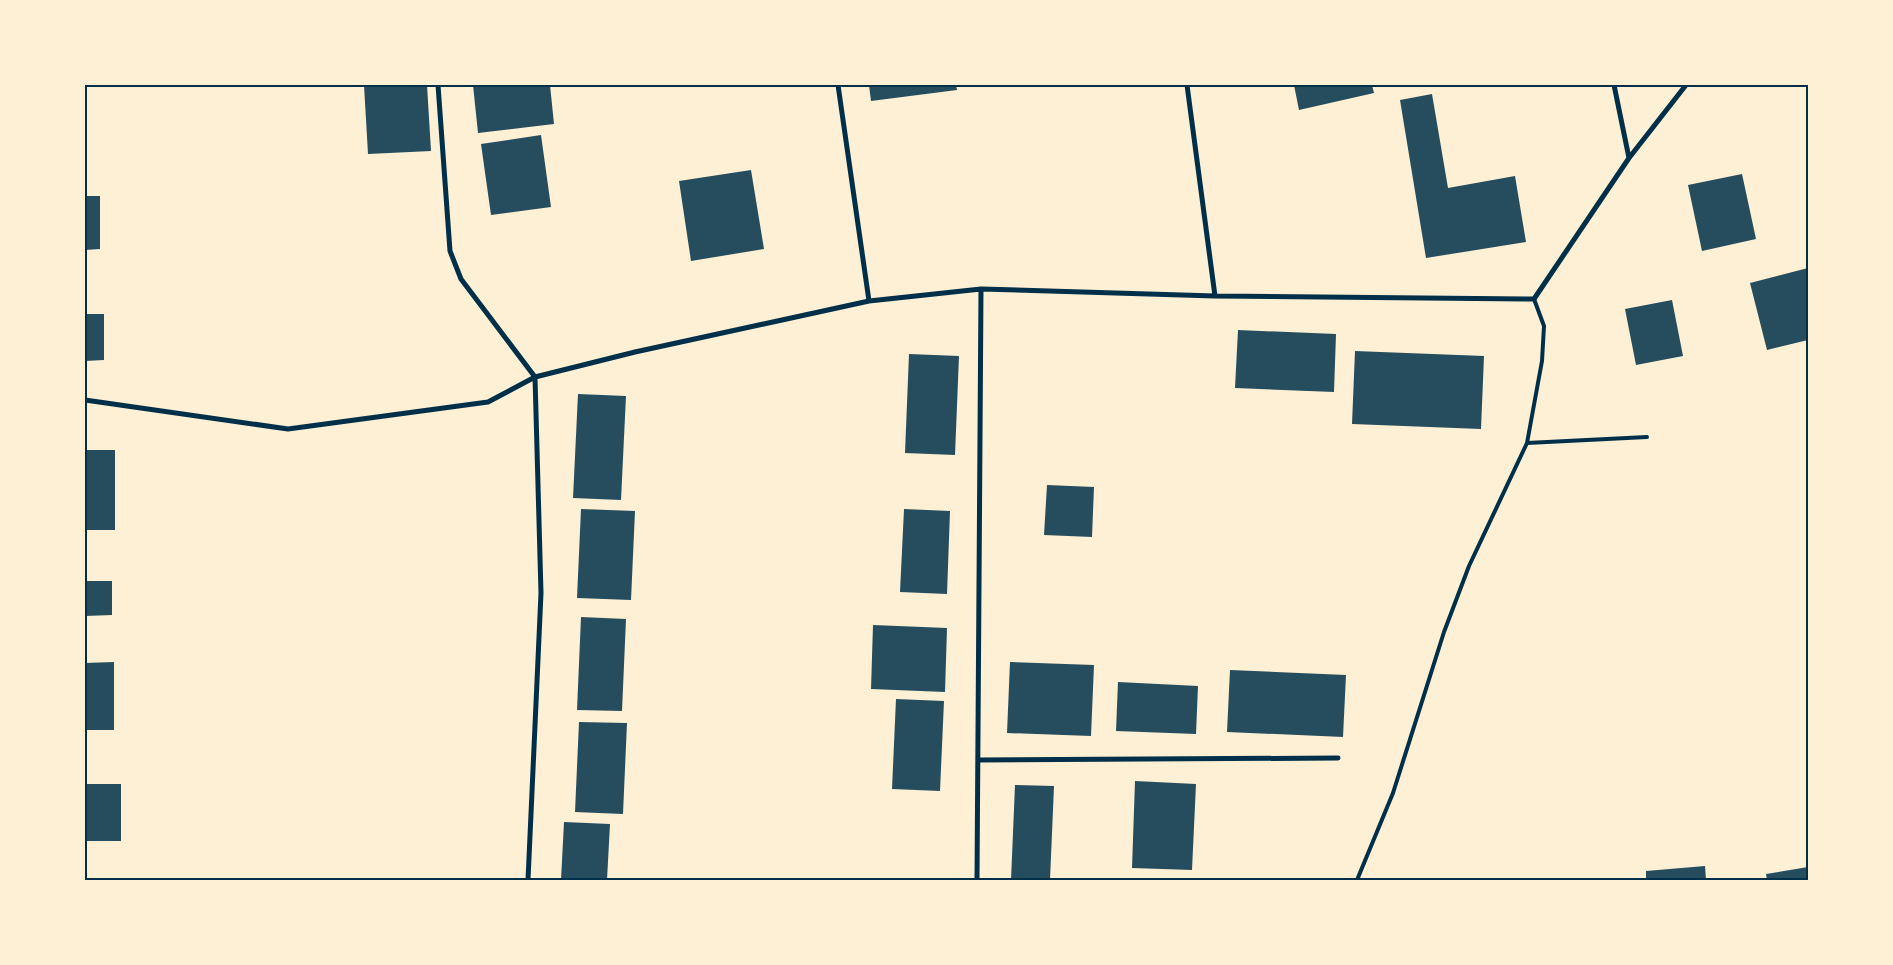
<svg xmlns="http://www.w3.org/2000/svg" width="1893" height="965" font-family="'Playfair Display',serif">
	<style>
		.building { fill: #264d5e }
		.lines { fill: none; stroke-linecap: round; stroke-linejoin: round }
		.service { stroke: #003049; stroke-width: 4 }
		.minor { stroke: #003049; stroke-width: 5 }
		.neatline { fill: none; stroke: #003049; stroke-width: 2 }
	</style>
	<rect width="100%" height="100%" fill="#fdf0d5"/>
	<path class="building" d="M364,85h63l4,66 -63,3z
		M473,85h77l4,39 -76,9z
		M869,85h87l1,5 -86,11z
		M1294,85h78l2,8 -75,17z
		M1432,94l16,94 67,-12 11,66 -100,16 -26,-158z
		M541,135l10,72 -60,8 -10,-71z
		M751,170l13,79 -73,12 -12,-80z
		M1742,174l14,65 -54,12 -14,-66z
		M85,196h15v53l-15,1z
		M1808,268v72l-41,10 -17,-67z
		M1672,300l11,56 -47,9 -11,-56z
		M85,314h19v46l-19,1z
		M1238,330l98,4 -2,58 -99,-4z
		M1355,351l129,5 -3,73 -129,-5z
		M909,354l50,2 -4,99 -50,-2z
		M578,394l48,2 -5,104 -48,-2z
		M85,450h30v80h-30z
		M1047,485l47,2 -2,50 -48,-2z
		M581,509l54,2 -4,89 -54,-2z
		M904,509l46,2 -3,83 -47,-2z
		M85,581h27v34l-27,1z
		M581,617l45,2 -4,92 -45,-1z
		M873,625l74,3 -2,64 -74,-3z
		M114,662v68h-29v-67z
		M1010,662l84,3 -3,71 -84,-3z
		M1230,670l116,5 -3,62 -116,-5z
		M1118,682l80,4 -2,48 -80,-3z
		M896,699l48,2 -4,90 -48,-2z
		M579,722l48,1 -4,91 -48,-2z
		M1135,781l61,3 -4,86 -60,-2z
		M85,784h36v57h-36z
		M1015,785l39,1 -4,94h-39z
		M564,822l46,2 -3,56h-46z
		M1705,866l1,14h-60v-9z
		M1808,867v13h-41l-1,-6z"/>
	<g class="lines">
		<path class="service" d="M1527,443l120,-6
			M1357,880l36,-87 51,-161 25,-66 58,-123 15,-82 2,-35 -10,-27"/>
		<path class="minor" d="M438,85l12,166 11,28 74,98 6,216 -13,287
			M838,85l31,216
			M1187,85l28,211
			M1614,85l15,73
			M85,400l203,29 200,-27 47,-25 100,-25 234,-51 112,-12 234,7 319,3 95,-141 57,-73
			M978,760l360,-2
			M977,880l4,-591"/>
	</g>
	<rect width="1893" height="965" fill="none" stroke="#fdf0d5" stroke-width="172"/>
	<rect x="86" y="86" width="1721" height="793" class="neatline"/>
</svg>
